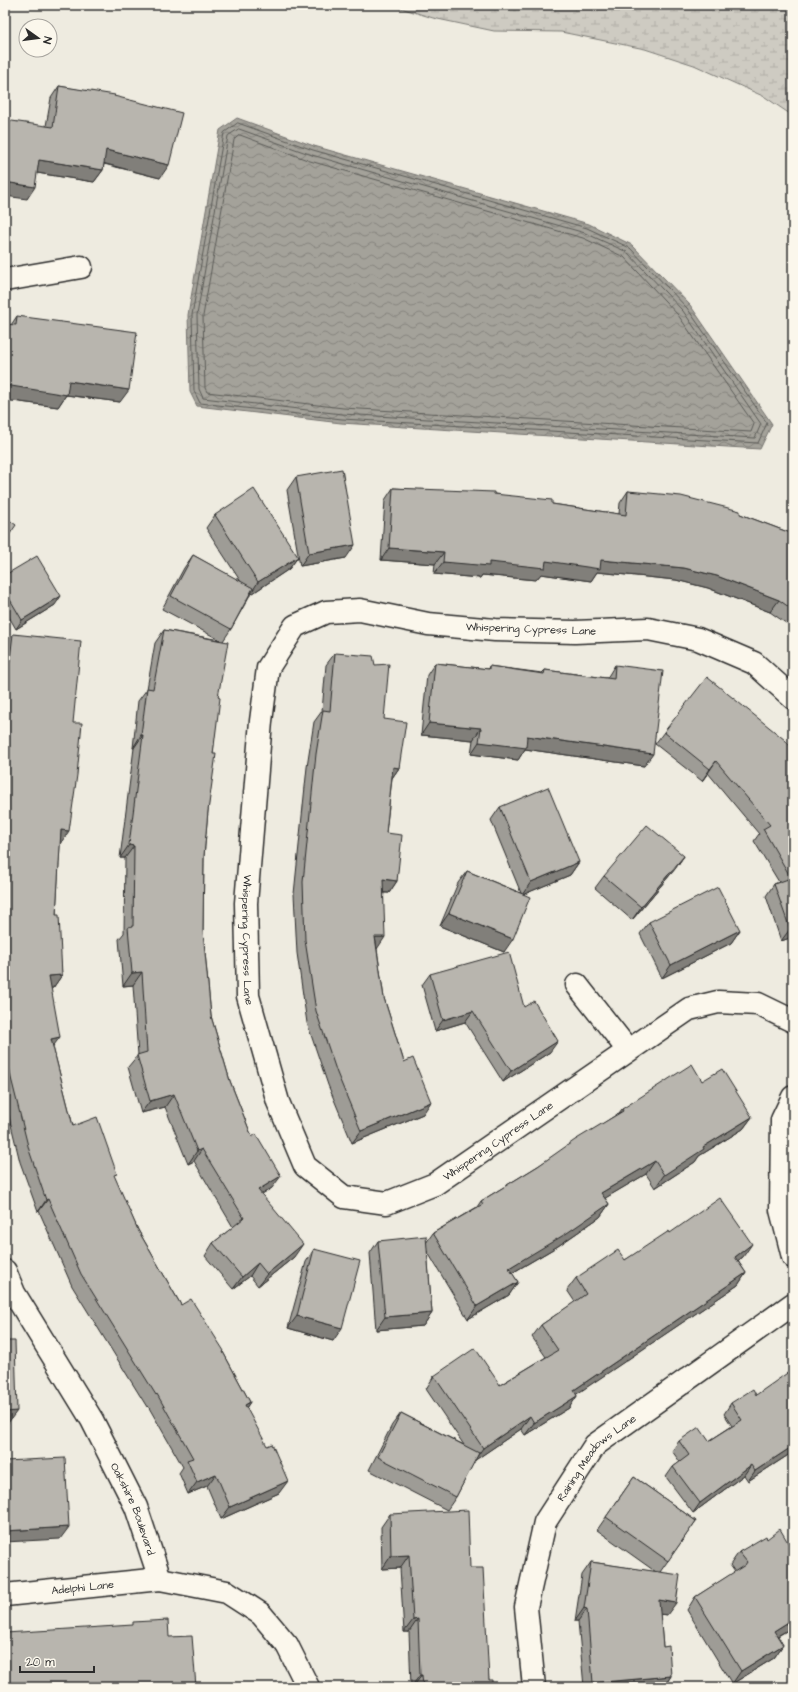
<svg xmlns="http://www.w3.org/2000/svg" width="798" height="1692" font-family="'Architects Daughter',sans-serif">
	<style>
		.wetland { fill: url(#wetland-marsh); stroke: #7c7b76 }
		.water { fill: url(#water-waves); stroke: #74726e }
		.lines { fill: none; stroke-linecap: round; stroke-linejoin: round }
		.shore { stroke: #5b5b57; stroke-width: 1 }
		.minor-casing { stroke: #2b2b2b; stroke-width: 25 }
		.tertiary-casing { stroke: #2b2b2b; stroke-width: 25 }
		.minor { stroke: #fbf7ec; stroke-width: 22 }
		.tertiary { stroke: #fbf7ec; stroke-width: 22 }
		.wall { fill: #9e9c96; stroke: #2b2b2b }
		.shaded-wall { fill: #817f7a; stroke: #2b2b2b }
		.building { fill: #b8b5ae; stroke: #2b2b2b }
		.labels { text-anchor: middle; dominant-baseline: central; stroke-width: 3.5; stroke-linejoin: round; paint-order: stroke }
		.street-label { font-size: 11px; fill: #2b2b2b; stroke: #fbf7ec }
	</style>
	<defs>
		<pattern id="wetland-marsh" width="20" height="14" patternUnits="userSpaceOnUse"><rect width="20" height="14" fill="#cecbc2"/><path d="M1 5h8M5 5V1M11 12h8M15 12V8" fill="none" stroke="#b1aea7"/></pattern>
		<pattern id="water-waves" width="16" height="10" patternUnits="userSpaceOnUse"><rect width="16" height="10" fill="#a4a29a"/><path d="M0 5q4-4 8 0t8 0" fill="none" stroke="#86847e"/></pattern>
	</defs>
	<rect width="100%" height="100%" fill="#eeebe0"/>
	<filter id="ink" filterUnits="userSpaceOnUse"><feTurbulence type="fractalNoise" baseFrequency=".025" numOctaves="2"/><feDisplacementMap in="SourceGraphic" scale="8" xChannelSelector="R" yChannelSelector="G"/><feConvolveMatrix kernelMatrix="1 2 1 2 8 2 1 2 1" color-interpolation-filters="sRGB"/></filter>
	<g filter="url(#ink)">
		<path class="wetland" d="M391,5h402v111l-28,-19 -71,-32 -49,-16 -84,-17 -67,-1 -61,-13z"/>
		<path class="water" d="M237,118l77,28 275,78 43,21 58,60 82,119 -12,25 -419,-26 -144,-17 -7,-14 -2,-77 32,-185z"/>
		<g class="lines">
			<path class="shore" d="M238,123l75,27 274,78 43,20 57,60 80,115 -9,20 -416,-24 -142,-16 -6,-12 -2,-76 32,-182z
				M239,129l73,26 273,78 42,19 56,59 78,113 -6,14 -413,-24 -139,-16 -4,-9 -2,-74 31,-179z
				M240,135l70,26 273,77 41,19 54,58 76,109 -3,8 -408,-24 -136,-16 -2,-4 -2,-72 31,-176z"/>
			<g class="minor-casing">
				<g id="minor">
					<path d="M5,280l76,-13"/>
					<path id="s1" d="M793,698l-39,-35 -56,-24 -50,-10 -73,3 -80,-2 -67,-6 -68,-14 -34,2 -31,14 -27,42 -7,53 -15,182 2,93 30,106 27,64 39,31 43,6 48,-19 254,-175 29,-7 40,2 35,17"/>
					<path d="M577,985l51,65"/>
					<path d="M793,1097l-11,23 -1,90 12,47"/>
					<path id="s2" d="M5,1271l9,22 78,127 44,87 24,72"/>
					<path id="s3" d="M5,1595l155,-16 67,13 34,22 26,31"/>
					<path id="s4" d="M534,1687l-8,-80 19,-85 50,-77 198,-141"/>
				</g>
			</g>
			<g class="tertiary-casing">
				<path id="tertiary" d="M287,1645l21,42"/>
			</g>
			<use href="#minor" class="minor"/>
			<use href="#tertiary" class="tertiary"/>
		</g>
		<path class="wall" d="M59,86l55,10 46,82 -56,-14 -1,6 -9,12 -57,-9 -10,26 19,-73 5,-28z
			M17,316l103,86 -54,-7 -8,12 -53,-7v-76l6,1z
			M296,477l50,81 -46,8 -13,-76z
			M393,488l101,6 58,10 67,10 1,-11 8,-12 112,23 53,20v94l-23,-16 -62,-24 -32,-8 -79,-8 -6,9 -50,-7 -5,6 -54,-5 -2,3 -46,-4 1,-10 -54,-4 4,-60z
			M215,515l83,42 -9,12 -39,26 -19,34 -8,12 -10,113 -9,102 -1,75 8,85 19,65 42,107 -11,6 33,63 -36,29 -8,-10 -17,13 -28,-33 8,-13 20,-16 -39,-66 -6,3 -23,-57 -24,6 -13,-46 10,-12 -5,-70 -10,1 -4,-47 5,-6 1,-75h-5l14,-110h-1l5,-47 9,-12 8,-46 9,-13 56,10 -58,-31 22,-41 9,-13 48,27 -35,-54z
			M5,575l50,30 -39,24 -11,-19z
			M13,634l47,210 -4,71 6,60 -9,13h-2l2,59 20,79 41,51 24,53 43,75 42,47 27,50 -4,6 33,85 -58,26 -14,-33 -19,8 -9,-21 4,-6 -35,-61 -1,1 -75,-121 -33,-75 -1,1 -18,-50 -15,-62v-455z
			M335,653l49,66 15,49 -7,10 -6,55 11,48 -8,12h-5l-7,56 7,49 20,64 19,52 -71,29 -24,-58 -21,-62 -10,-70 -3,-59 13,-127 7,-45 8,-11 4,-46z
			M435,663l53,6 1,-3 53,7 3,-3 62,8 8,-13 29,101 -119,-17 -7,11 -47,-6 2,-14 -52,-5 6,-60z
			M664,732l129,17v188l-12,4 -15,-45 8,-12 5,-2 -25,-41 5,-7 -51,-61 -6,8 -47,-37z
			M500,807l79,55 -9,13 -46,19 -20,58 -64,-26 18,-43 9,-12 54,22 -30,-73z
			M684,856l-9,13 -43,51 -37,-32 9,-12z
			M649,922l91,8 -9,13 -69,35 -22,-44z
			M430,974l120,78 -47,30 -38,-60 -30,9 -13,-46z
			M702,1081l50,36 -9,12 -44,27 -4,6 -40,26 -9,-14 -41,24 4,6 -9,13 -42,29 -46,27 6,9 -9,13 -41,24 -41,-68 5,62 -9,13 -47,4 -6,-77 8,-12 48,2 7,-10 44,-26 4,-6 57,-35 81,-53 3,-4z
			M670,1233l73,24 -5,4 8,12 -8,12 -162,109 1,2 -8,12 -44,27 -4,-6 -46,31 -19,37 -9,13 -78,-40 23,-45 9,-12 63,32 -38,-56 8,-13 66,9 46,-28 -14,-20 9,-12 34,-23 -8,-12 9,-12 49,-18z
			M314,1249l19,92 -45,-13 18,-66z
			M731,1403l62,49 -45,29 -4,-6 -51,38 -27,-36 7,-10 7,-5 -8,-11 7,-10h30l23,-15 -8,-12z
			M634,1477l62,44 -36,51 7,43 -7,-1 3,33 8,29 -7,11h-80l-6,-66h-3l7,-46 9,-13 65,10 -59,-42z
			M390,1514l80,54 19,112 3,7h-81l-2,-55h-5l-4,-64 -18,1 -1,-42z
			M767,1539l26,12v76l-15,9 5,9 -9,13 -42,26 -45,-74 8,-13 40,-25 -5,-7 9,-13z"/>
		<path class="shaded-wall" d="M106,150l63,15 -9,13 -62,-16z
			M39,160l64,10 -9,12 -63,-10z
			M5,182l30,5 -8,12 -22,-3z
			M69,381l60,9 -9,12 -54,-7 -8,12 -53,-7v-15z
			M355,545l-9,13 -46,8 9,-13z
			M389,548l55,4 -9,12 -54,-4z
			M298,557l-9,12 -39,26 8,-13z
			M601,560l83,8 33,8 62,24 -9,12 -62,-24 -32,-8 -79,-8 -6,9 -50,-7 -5,6 -54,-5 -2,3 -46,-4 9,-12h46z
			M61,596l-6,9 -39,24 6,-9z
			M429,723l52,5 -8,12 -52,-5z
			M141,735h2l-9,13h-1z
			M527,736l126,18 -9,12 -119,-17 -7,11 -47,-6 8,-12z
			M716,761l-8,12 -6,8 8,-12z
			M393,767l6,1 -9,13z
			M61,830l8,1 -9,13z
			M129,845l5,1 -9,12h-5z
			M684,856l-9,13 -43,51 9,-13z
			M579,862l-9,13 -48,20 9,-13z
			M383,879l14,2 -8,12 -15,-1z
			M449,913l64,26 -9,13 -64,-26z
			M793,928v9l-12,4 9,-12z
			M740,930l-9,13 -69,35 9,-13z
			M375,937h10l-8,12z
			M142,972l-9,13 -10,1 9,-13z
			M62,975l-9,13h-13l9,-12z
			M473,1011l-8,11 -30,9 8,-11z
			M60,1037l-9,12v-10z
			M558,1041l-8,11 -47,30 8,-11z
			M174,1094l-9,13 -24,6 9,-12z
			M431,1102l-8,12 -71,29 9,-12z
			M752,1117l-9,12 -44,27 -4,6 -40,26 9,-13 39,-28z
			M202,1149l-8,12 -6,3 9,-13z
			M655,1161l-9,13 -54,32 9,-13z
			M281,1176l-9,12 -23,14 9,-12z
			M48,1199l-9,12 -1,1 8,-12z
			M609,1204l-9,13 -42,29 -58,34 9,-12z
			M303,1244l-9,13 -36,29 9,-12z
			M752,1244l-9,13 -17,12 9,-12z
			M258,1263l-8,13 -17,13 9,-12z
			M746,1273l-8,12 -173,117 9,-12z
			M518,1282l-9,13 -41,24 9,-13z
			M432,1313l-9,13 -47,4 9,-13z
			M297,1316l45,12 -9,13 -45,-13z
			M577,1396l-8,12 -44,27 9,-12z
			M250,1402l-8,12 3,-9z
			M17,1411l-9,12h-3v-11z
			M530,1416l-9,13 -47,32 9,-13z
			M793,1446v6l-45,29 7,-10z
			M751,1465l-7,10 -51,38 7,-10z
			M216,1474l-9,12 -19,8 9,-12z
			M288,1481l-9,12 -58,26 9,-12z
			M69,1527l-9,12 -55,3v-11z
			M409,1555l-9,13 -18,1 9,-13z
			M659,1600l17,3 -9,12 -17,-2z
			M584,1608l3,1 -9,12h-3z
			M418,1619l-9,13h-5l9,-12z
			M793,1619v8l-28,16 9,-12z
			M783,1645l-9,13 -42,26 9,-13z
			M420,1675h2l-9,12h-2z
			M671,1676l-7,11h-74l3,-4z"/>
		<path class="building" d="M59,86l56,9 -1,1 68,17 -13,52 -63,-15 -3,20 -64,-10 -4,27 -30,-5v-62l48,7z
			M17,316l120,16 -8,58 -60,-9 -2,14 -62,-10v-61l11,1z
			M342,469l13,76 -46,8 -13,-76z
			M393,488l101,4v2l58,6v4l74,11 2,-24 53,5 59,15v3l53,20v76l-14,-10 -62,-24 -33,-8 -83,-8 -1,9 -54,-8 -1,7 -56,-6v4l-46,-4 1,-10 -55,-4z
			M254,489l44,68 -40,25 -43,-67z
			M5,517l11,8 -11,16z
			M193,555l60,33 -22,41 -60,-33z
			M37,556l24,40 -39,24 -17,-29v-16z
			M164,630l64,12 -10,55 2,1 -7,56h3l-8,57 -4,45 -1,75 8,85 19,65 22,56 4,-3 25,42 -23,14 45,54 -36,30 -9,-11 -16,14 -29,-34 31,-25 -42,-69 -5,2 -23,-57 -24,7 -13,-46 10,-3 -5,-80 -10,1 -4,-46 5,-1 1,-80 -5,-1 14,-110h-2l6,-47 6,1z
			M13,634l68,7 -8,82h9l-5,52 -8,56 -8,-1 -5,85h3l3,60 -13,1 11,61 -9,2 22,87 24,-9 20,57 -3,1 24,55 43,75 10,-6 33,52 -1,1 27,50 -5,3 22,41 5,-2 16,37 -58,26 -14,-33 -19,8 -10,-22 6,-2 -36,-64 -1,1 -75,-121 -33,-75 -2,1 -17,-50 -18,-72 -6,-36v-340z
			M335,653l38,3 2,9 14,-1 -5,55 22,3 -7,46 -6,-1 -7,66 16,2 -5,46 -14,-2 2,58h-10l9,61 20,64 9,-4 18,44 -70,29 -24,-58 -21,-62 -11,-71 -2,-58 13,-128 7,-44 7,1z
			M435,663l54,6v-3l55,8 1,-4 69,9 1,-14 48,6 -10,83 -126,-18 -1,12 -47,-6 2,-14 -52,-5z
			M707,677l78,63 8,9v179l-3,1 -16,-45 17,-6 -28,-49 7,-4 -54,-64 -6,8 -46,-37z
			M548,787l31,75 -48,20 -31,-75z
			M647,825l37,31 -43,51 -37,-31z
			M467,871l63,26 -17,42 -64,-26z
			M718,887l22,43 -69,35 -22,-43z
			M509,952l15,55 10,-6 24,40 -47,30 -38,-60 -30,9 -13,-46z
			M692,1064l10,17 20,-12 30,48 -49,30 1,2 -40,26 -9,-14 -54,32 8,11 -42,29 -58,35 9,14 -41,24 -44,-73 50,-29 -2,-3 57,-35 37,-26 48,-29 -1,-2z
			M720,1198l32,46 -17,13 11,16 -172,117 3,6 -43,27 -4,-7 -47,32 -49,-72 41,-28 25,37 58,-35 -17,-25 45,-31 -10,-16 42,-28 7,10 44,-29 1,2z
			M426,1236l6,77 -47,4 -7,-76z
			M314,1249l46,12 -18,67 -45,-12z
			M5,1341h10l2,70 -12,1z
			M793,1369v77l-38,25 -4,-6 -51,38 -27,-36 16,-12 -10,-14 20,-14 10,14 33,-21 -11,-17 22,-14 3,6z
			M401,1413l78,40 -23,44 -78,-40z
			M65,1458l4,69 -64,4v-70z
			M634,1477l62,44 -28,40 -62,-44z
			M468,1510l2,58h13l6,112h3v7h-69l-1,-12h-2l-2,-56 -5,1 -4,-65 -18,1 -1,-42z
			M780,1529l13,22v68l-19,12 9,14 -42,26 -46,-74 50,-32 2,-3 -8,-10 27,-16 1,3z
			M591,1562l89,13 -4,28 -17,-3 4,47 6,-1 2,30 -78,7 -6,-74 -3,-1z
			M168,1620l1,17 23,-1 4,51h-191v-54l128,-8v-3z"/>
	</g>
	<g class="labels">
		<g class="street-label">
			<text transform="translate(531 629) rotate(2)">Whispering Cypress Lane</text>
			<text stroke="none"><textPath href="#s1" startOffset="845">Whispering Cypress Lane</textPath></text>
			<text stroke="none"><textPath href="#s1" startOffset="1302">Whispering Cypress Lane</textPath></text>
			<text stroke="none"><textPath href="#s4" startOffset="251">Raining Meadows Lane</textPath></text>
			<text stroke="none"><textPath href="#s2" startOffset="271">Oakshire Boulevard</textPath></text>
			<text stroke="none"><textPath href="#s3" startOffset="78">Adelphi Lane</textPath></text>
		</g>
	</g>
	<rect width="798" height="1692" fill="none" stroke="#fbf7ec" stroke-width="20"/>
	<rect x="10" y="10" width="778" height="1672" fill="none" stroke="#2b2b2b" stroke-width="1.5" filter="url(#ink)"/>
	<g transform="translate(38 38) rotate(104)"><circle r="19" fill="#fbf7ec" stroke="#a8a59f"/>
	<path d="M0-3L7 15L0 10L-7 15Z" fill="#2b2b2b"/>
	<text y="-6" font-size="11" font-weight="bold" text-anchor="middle" fill="#2b2b2b">N</text>
	</g>
	<path d="M20 1666v6h74v-6" fill="none" stroke="#2b2b2b" stroke-width="2"/>
	<text x="26" y="1666" font-size="12" fill="#2b2b2b" stroke="#fbf7ec" stroke-width="3" paint-order="stroke">20 m</text>
</svg>
